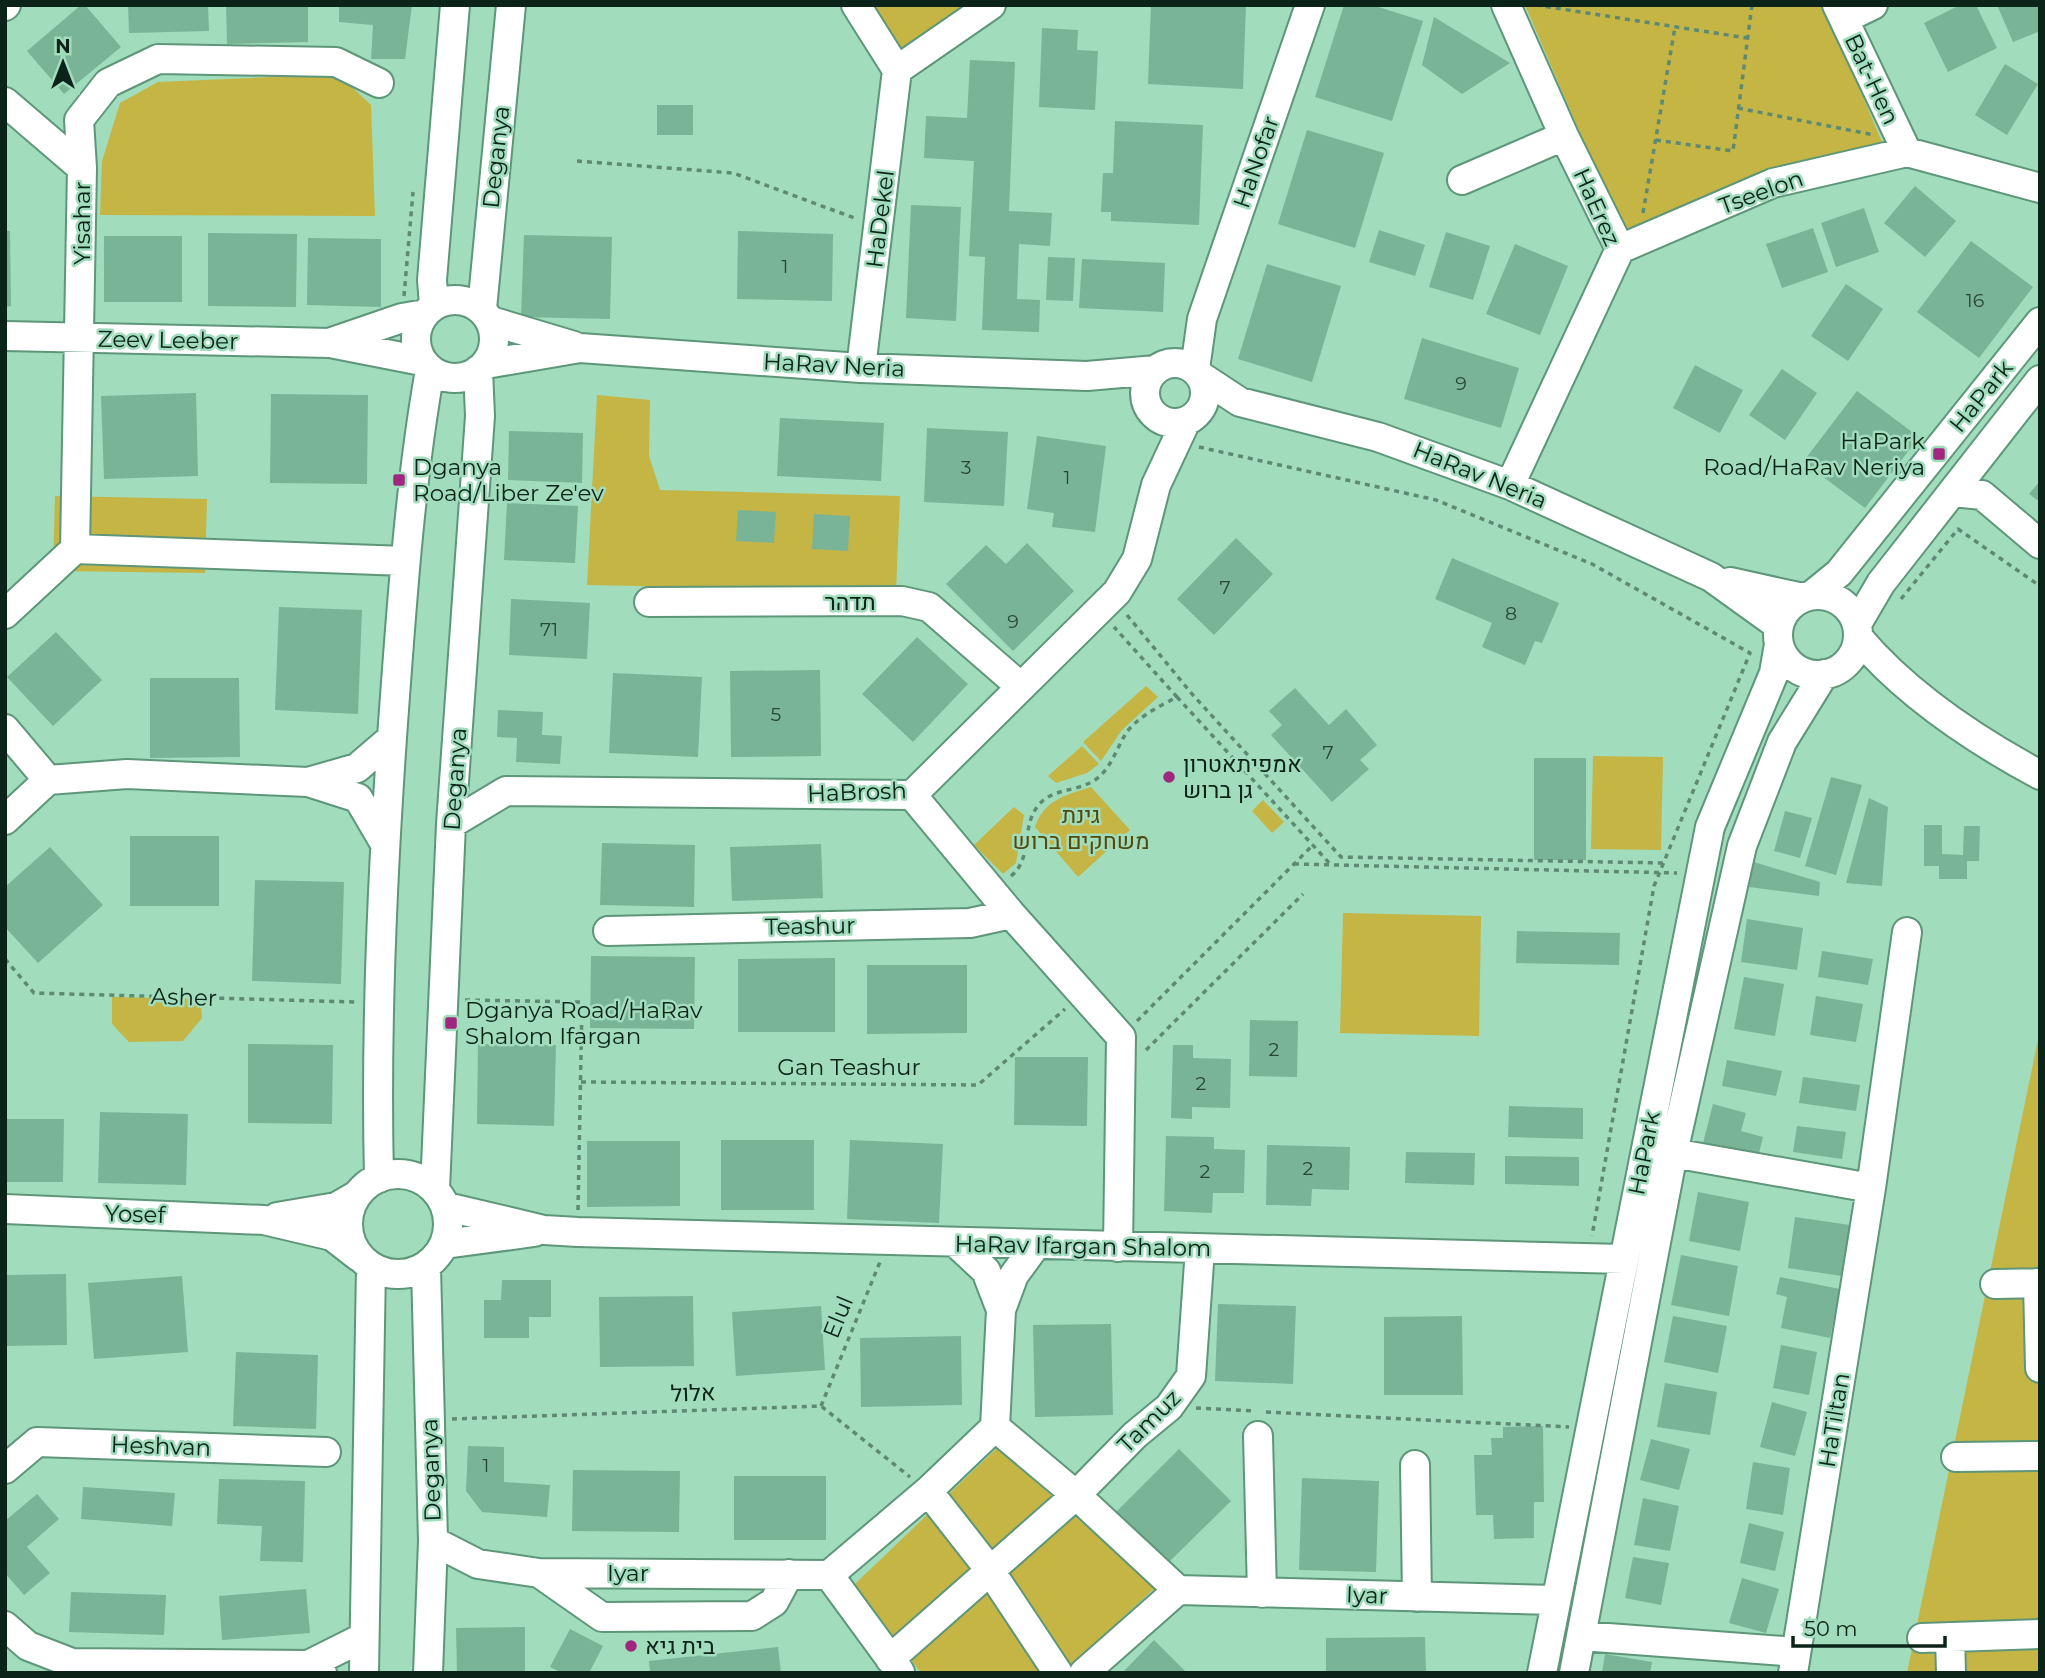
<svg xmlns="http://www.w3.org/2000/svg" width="2045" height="1678" font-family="Montserrat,Heebo,sans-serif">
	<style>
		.green { fill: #c5b544 }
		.building { fill: #7ab496 }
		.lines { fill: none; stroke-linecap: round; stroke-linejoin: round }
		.minor-casing { stroke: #5d9679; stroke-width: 32 }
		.path { stroke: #5e8973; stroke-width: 3.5; stroke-dasharray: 5 5; stroke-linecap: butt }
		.minor { stroke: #fff; stroke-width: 28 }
		.poi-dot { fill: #9f277e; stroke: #a1dcbc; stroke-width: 2.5 }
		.labels { text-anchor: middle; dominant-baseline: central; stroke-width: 5; stroke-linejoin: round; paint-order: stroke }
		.number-label { font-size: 19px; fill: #274738 }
		.street-label { font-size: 23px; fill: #0b2318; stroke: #a1dcbc }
		.poi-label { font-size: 23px; fill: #0b2318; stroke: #a1dcbc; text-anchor: start }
		.park-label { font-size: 23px; fill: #52490d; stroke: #a1dcbc }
	</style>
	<rect width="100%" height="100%" fill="#a1dcbc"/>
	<path class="green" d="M867,5h109l-79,65z
		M1525,5h299l58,137 -257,96z
		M338,74l33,31 4,111 -275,-1 2,-54 18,-58 38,-21z
		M597,395l53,5 -1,56 11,34 240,6 -4,95 -309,-6z
		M55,496l152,3 -2,74 -152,-2z
		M1146,686l12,11 -36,33 -21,31 -18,-19z
		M1082,746l17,18 -12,9 -31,10 -8,-7z
		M1593,756l70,1 -2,93 -70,-1z
		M1091,787l39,43 -52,47 -43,-50c9,-27 31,-32 56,-40z
		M1263,800l21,22 -12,11 -20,-22z
		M1014,807l10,8 -8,48 -13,11 -29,-29z
		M1343,913l138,3 -2,120 -139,-3z
		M112,997l89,2 1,19 -19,23 -54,1 -17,-18z
		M2040,1030v643h-133z
		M997,1448l159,139 -94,86h-141l-66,-89z"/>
	<path class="building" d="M81,5h4l36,42 -57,47 -37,-43z
		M128,5h80l1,26 -80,2z
		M226,5h82v37l-81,2z
		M339,5h73l-7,54h-34l2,-34 -34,-3z
		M1151,5h95l-3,84 -95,-5z
		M1344,5h28l51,16 -31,100 -77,-24z
		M1960,5h16l21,43 -49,24 -24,-49z
		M1997,5h43v26l-27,11z
		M1434,17l76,46 -48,31 -40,-29z
		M1042,28l36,2 -1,20 21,1 -3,59 -56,-3z
		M970,60l45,2 -6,149 43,2 -2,33 -31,-2 -2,55 23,1 -1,32 -57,-2 3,-73 -16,-1 5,-95 -50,-3 2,-42 41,2z
		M2005,64l33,20 -31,51 -32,-20z
		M657,105h36v30h-36z
		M1115,121l88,4 -4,100 -88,-4v-9h-10l2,-39h10z
		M1307,130l77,23 -29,95 -77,-24z
		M1915,186l41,35 -31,36 -41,-34z
		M911,205l50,2 -5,114 -50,-3z
		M1864,208l15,44 -43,15 -15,-44z
		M1813,228l15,44 -46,16 -16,-44z
		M1379,230l46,15 -10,31 -46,-14z
		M5,231h5l1,75 -6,1z
		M738,231l95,3 -1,67 -95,-2z
		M1446,232l44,14 -17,54 -44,-13z
		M208,233l89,1 -1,73 -88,-1z
		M524,235l88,2 -2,82 -89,-2z
		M104,236h78v66h-78z
		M308,238l73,1v68l-74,-2z
		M1971,241l62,46 -54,71 -62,-46z
		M1515,244l53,22 -28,69 -54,-21z
		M1048,257l27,1 -2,43 -27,-1z
		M1082,259l83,4 -2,49 -84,-4z
		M1267,264l74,22 -29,96 -74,-23z
		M1846,284l37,25 -35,52 -37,-25z
		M1422,338l97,30 -18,60 -97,-29z
		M1695,365l48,25 -23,43 -47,-25z
		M1782,369l35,24 -32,47 -36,-25z
		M1857,391l62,46 -54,71 -62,-46z
		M196,393l2,83 -94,3 -3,-83z
		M271,394l97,1 -1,89 -97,-1z
		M780,418l104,5 -3,58 -104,-5z
		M927,428l81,4 -4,74 -80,-4z
		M509,431l74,2 -1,50 -74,-3z
		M1037,436l69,10 -11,86 -43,-5 2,-14 -27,-4z
		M2040,481v21l-11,-8z
		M507,503l71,3 -3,57 -71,-3z
		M738,510l38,2 -2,31 -38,-2z
		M814,514l36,2 -2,35 -36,-2z
		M1236,538l37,36 -59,61 -37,-36z
		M1027,543l47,48 -61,60 -67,-67 40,-39 20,19z
		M1452,558l107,45 -17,40 -7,-2 -10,24 -43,-18 10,-24 -57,-24z
		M511,599l79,4 -3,56 -78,-4z
		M279,607l83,3 -4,104 -83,-4z
		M56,632l46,48 -49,46 -46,-49z
		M917,637l51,47 -55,58 -51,-48z
		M820,670l1,86 -90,1 -1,-86z
		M613,673l89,4 -4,80 -89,-4z
		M150,678h89l1,79 -90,1z
		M1295,688l34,37 17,-16 31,36 -17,15 9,9 -37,33 -61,-67 11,-10 -13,-14z
		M498,710l45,2 -1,23 20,1 -2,28 -44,-2 1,-24 -20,-1z
		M1534,758h52v102h-52z
		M1831,777l31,8 -26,90 -31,-9z
		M1869,798l19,9 -6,79 -36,-3z
		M1785,811l27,7 -12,40 -26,-7z
		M1924,825h18v29l21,1 1,-29h16l-1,35h-12v18h-28v-13h-15z
		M130,836h89v70h-89z
		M602,843l93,2 -1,62 -94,-2z
		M821,844l2,54 -91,3 -2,-54z
		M50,847l53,58 -65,58 -33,-36v-40z
		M1754,862l66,20 -1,14 -70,-9z
		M255,880l89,2 -3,102 -89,-3z
		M1747,919l56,9 -6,42 -56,-8z
		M1517,931l103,2 -1,32 -103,-2z
		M1822,951l51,8 -5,26 -50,-8z
		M591,956l104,1 -1,72 -104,-1z
		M835,958v74h-97v-73z
		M867,965h100v68l-100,1z
		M1744,977l40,7 -9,52 -41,-7z
		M1816,996l47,8 -7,38 -46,-7z
		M1250,1020l48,1 -1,56 -48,-1z
		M248,1044l85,1 -1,79 -84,-1z
		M478,1044l78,1 -2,81 -77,-2z
		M1173,1045h20v13l38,1 -1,49 -38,-1v12l-21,-1z
		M1015,1057h73l-1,69 -73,-1z
		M1727,1060l55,11 -6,25 -54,-10z
		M1803,1077l57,8 -4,26 -57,-8z
		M1713,1104l33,9 -5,18 22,6 -5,20 -55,-14z
		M1509,1106l74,2v31l-75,-2z
		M100,1112l88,2 -2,71 -88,-2z
		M5,1119h59l-1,63h-58z
		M1797,1126l49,6 -4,27 -49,-7z
		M1166,1136l48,1v12l31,1 -1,43h-31l-1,20 -48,-2z
		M721,1140h93v70h-93z
		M850,1140l93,4 -4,79 -92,-4z
		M587,1141h93v65l-93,1z
		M1267,1145l83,2 -1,43 -37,-1 -1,17 -45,-1z
		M1406,1152l69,1 -1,32 -69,-2z
		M1505,1156l74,1v29l-74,-2z
		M1698,1192l51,10 -9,49 -51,-10z
		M1795,1217l55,8 -8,51 -54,-8z
		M1681,1255l57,11 -9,50 -58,-11z
		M66,1274l1,71 -62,1v-71z
		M182,1276l6,76 -94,7 -6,-76z
		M1780,1277l60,12 -10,49 -49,-10 6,-31 -11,-3z
		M502,1280h49v37h-22v21h-45v-38h17z
		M693,1296l1,70 -94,1 -1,-70z
		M1218,1304l78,2 -3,78 -78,-3z
		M821,1306l4,64 -89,6 -4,-64z
		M1462,1316l1,79h-79v-78z
		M1673,1316l54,10 -9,47 -54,-11z
		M1111,1324l2,91 -78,2 -2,-92z
		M961,1336l1,69 -101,2 -1,-69z
		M1781,1345l36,7 -8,43 -36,-7z
		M236,1352l82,3 -2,74 -83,-3z
		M1665,1383l52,9 -7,43 -53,-8z
		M1772,1402l35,10 -12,44 -35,-9z
		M1543,1426l1,76h-10v36l-40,1 -1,-24h-17l-2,-60h18l-1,-17h12v-11z
		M1651,1439l39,10 -11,41 -39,-10z
		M468,1446l36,1v35l46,3 -3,32 -65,-5 -16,-21z
		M1179,1449l52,52 -63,62 -52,-51z
		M1753,1462l37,6 -7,47 -37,-6z
		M573,1470l107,1 -1,61 -107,-1z
		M734,1476h92v64h-92z
		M1302,1478l77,3 -3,91 -77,-2z
		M219,1479l86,2 -2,81 -43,-1 2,-35 -45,-2z
		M83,1487l92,6 -3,33 -91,-7z
		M37,1494l22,25 -32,28 23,26 -26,22 -19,-22v-52z
		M1643,1498l36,8 -9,45 -36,-6z
		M1749,1523l35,9 -9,39 -35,-8z
		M1633,1557l36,6 -8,42 -36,-7z
		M1742,1578l37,11 -13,44 -37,-10z
		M306,1589l4,44 -88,7 -3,-44z
		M71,1592l95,3 -2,40 -95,-3z
		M525,1627v46h-68l-1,-45z
		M570,1629l33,17 -14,27h-27l-12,-6z
		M1425,1637l1,36h-100v-35z
		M1154,1640l33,33h-65z
		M778,1647l3,26h-131l-1,-12z
		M1605,1654l47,8 -2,11h-48z"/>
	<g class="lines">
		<g class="minor-casing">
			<path id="minor" d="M856,5l41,65 -36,298
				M1506,5l58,131 56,113
				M1837,5l70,147
				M5,6l1,-1
				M1844,19l29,-14
				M897,70l94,-65
				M5,102l77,66 -7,381 330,12
				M82,168l-3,-48 29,-37 50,-24 178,3 43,21
				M1462,180l102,-44
				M1620,249l153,-66 134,-31 133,36
				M416 339a39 39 0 1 1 78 0a39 39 0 1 1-78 0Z
				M434,305l-2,-25 23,-275
				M482,309l29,-304
				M491,321l83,25
				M5,336l325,7 92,18
				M332,342l70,-24 23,-4
				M1145 393a30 30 0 1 1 60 0a30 30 0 1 1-60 0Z
				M486,364l94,-16 281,20 226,8 69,-6
				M1195,369l7,-50 108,-314
				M1202,377l38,25 138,35 132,48 201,92 68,49
				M1510,485l110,-236
				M1953,492l29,3 58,49
				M1730,582l73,16
				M1812,595l27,-22 201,-251
				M1778 635a40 40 0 1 1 80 0a40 40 0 1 1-80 0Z
				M649,602l253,-1 27,6 92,80
				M5,614l70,-65
				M1857,624l24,-41 159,-203
				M1858,637c47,56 117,103 182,138
				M5,729l43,51
				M308,782l49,-14 35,-30
				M912,795l99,119 110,123 -3,210
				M912,795l205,-203 20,-33 19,-74 30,-64
				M5,820l43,-40 79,-6 181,8 50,16 27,46
				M451,824l55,-33 406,4
				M608,931l362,-8 41,-9
				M1673,1153l198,35
				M348 1224a50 50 0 1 1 100 0a50 50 0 1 1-100 0Z
				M379,1178c-4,-161 4,-322 16,-482 8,-109 16,-219 35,-326
				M435,1189l16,-365 29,-408 -2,-46
				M447,1207l97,23 34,2 1045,27
				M5,1209l259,11 68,16 27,21
				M277,1217l59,-10 19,-11
				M956,1243l30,28 15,39
				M445,1244l89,-12
				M426,1267l7,274 -5,132
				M2038,1283l2,85
				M1995,1284l45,-1
				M995,1427l6,-117 13,-35 22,-30
				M1258,1436l4,157
				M1956,1457l84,-1
				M1415,1465l2,132
				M5,1469l32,-27 289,10
				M928,1491l61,78 69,104
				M433,1541l45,23 61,9 290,2 99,-84 67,-64 81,68 102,95 378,10
				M539,1573l63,44 150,-1 22,-14 15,-28
				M829,1575l71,97
				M5,1626l23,20 44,17 236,2
				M1581,1636l215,16
				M1950,1637l1,36
				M1922,1638l118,-4
				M890,1659l186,-164 59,-60 34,-28 22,-31 9,-127
				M322,1673l-14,-8 56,-28
				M364,1673l7,-406
				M1084,1673l94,-83
				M1542,1673l168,-846 64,-154 5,-29
				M1574,1673l99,-520 69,-307 40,-104 42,-68
				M1793,1673l78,-485 36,-256"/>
		</g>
		<path class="path" d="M1536,5l211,33
			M1738,108l136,27
			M1656,140l77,11 19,-146
			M577,161l156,12 124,46
			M1643,213l32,-186
			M404,296l9,-104
			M1199,447l237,53 156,64 158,89 -96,233 -62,350
			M1901,599l57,-70 82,57
			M1127,615l65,79 149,163 322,6
			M1177,697l154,168
			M1294,864l383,9
			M1011,876c22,-18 10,-47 26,-69 15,-20 38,-14 58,-27 15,-10 21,-30 30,-45 10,-17 35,-29 52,-38l-63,-70
			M5,959l29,34 321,9
			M465,1000l117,2 -4,208
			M1137,1021l176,-176
			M1146,1050l157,-156
			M581,1082l397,3 87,-76
			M821,1406l59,-144
			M1196,1408l58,3
			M1266,1412l303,15
			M452,1419l369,-13 89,71"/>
		<use href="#minor" class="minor"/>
	</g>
	<g class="poi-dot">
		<rect x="1932" y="447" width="14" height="14" rx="3.5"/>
		<rect x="392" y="473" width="14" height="14" rx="3.5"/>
		<circle cx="1169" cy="777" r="7"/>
		<rect x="444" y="1016" width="14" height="14" rx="3.5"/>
		<circle cx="631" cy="1646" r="7"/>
	</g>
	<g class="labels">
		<g class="number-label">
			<text x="785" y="266">1</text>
			<text x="1975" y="300">16</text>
			<text x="1461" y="383">9</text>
			<text x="966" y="467">3</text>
			<text x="1067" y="477">1</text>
			<text x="1225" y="587">7</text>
			<text x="1511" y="613">8</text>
			<text x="1013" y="621">9</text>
			<text x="549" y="629">71</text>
			<text x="776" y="714">5</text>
			<text x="1328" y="752">7</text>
			<text x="1274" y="1049">2</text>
			<text x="1201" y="1083">2</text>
			<text x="1308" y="1168">2</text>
			<text x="1205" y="1171">2</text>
			<text x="486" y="1465">1</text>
		</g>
		<g class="street-label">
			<text transform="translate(1872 79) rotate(65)">Bat-Hen</text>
			<text transform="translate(496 157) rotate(-84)">Deganya</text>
			<text transform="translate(1256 162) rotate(-71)">HaNofar</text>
			<text transform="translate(1761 192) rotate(-20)">Tseelon</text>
			<text transform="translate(1597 207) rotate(66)">HaErez</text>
			<text transform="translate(880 219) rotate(-83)">HaDekel</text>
			<text transform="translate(82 223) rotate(-90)">Yisahar</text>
			<text transform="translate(168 340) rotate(1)">Zeev Leeber</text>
			<text transform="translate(834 365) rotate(3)">HaRav Neria</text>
			<text transform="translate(1981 396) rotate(-51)">HaPark</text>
			<text transform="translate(1480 475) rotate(22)">HaRav Neria</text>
			<text x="850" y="602">תדהר</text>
			<text transform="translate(455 779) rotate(-86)">Deganya</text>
			<text transform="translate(857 792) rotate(-2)">HaBrosh</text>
			<text transform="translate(810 926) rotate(-1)">Teashur</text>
			<text transform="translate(184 997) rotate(2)">Asher</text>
			<text x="849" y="1067">Gan Teashur</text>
			<text transform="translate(1644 1153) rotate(-79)">HaPark</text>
			<text transform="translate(135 1214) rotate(2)">Yosef</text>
			<text transform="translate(1083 1246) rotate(1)">HaRav Ifargan Shalom</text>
			<text transform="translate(838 1317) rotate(-68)">Elul</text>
			<text transform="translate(693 1393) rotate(-2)">אלול</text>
			<text transform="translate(1834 1420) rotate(-81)">HaTiltan</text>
			<text transform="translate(1149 1421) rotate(-45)">Tamuz</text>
			<text transform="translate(161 1446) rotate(2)">Heshvan</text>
			<text transform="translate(431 1470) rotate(-92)">Deganya</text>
			<text x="628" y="1573">Iyar</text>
			<text transform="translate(1367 1595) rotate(2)">Iyar</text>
		</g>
		<g class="poi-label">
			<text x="1925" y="441" text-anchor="end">HaPark<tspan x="1925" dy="26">Road/HaRav Neriya</tspan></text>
			<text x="413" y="467">Dganya<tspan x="413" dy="26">Road/Liber Ze'ev</tspan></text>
			<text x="1183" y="764">אמפיתאטרון<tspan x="1183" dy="26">גן ברוש</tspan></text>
			<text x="465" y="1010">Dganya Road/HaRav<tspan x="465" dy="26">Shalom Ifargan</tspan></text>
			<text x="645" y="1646">בית גיא</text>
		</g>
		<g class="park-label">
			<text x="1081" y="815">גינת<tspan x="1081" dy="26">משחקים ברוש</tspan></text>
		</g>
	</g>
	<rect width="2045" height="1678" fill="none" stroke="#0b2318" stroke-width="14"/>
	<g transform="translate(63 63)" stroke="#a1dcbc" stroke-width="5" paint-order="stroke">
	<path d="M0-5L12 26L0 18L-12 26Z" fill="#0b2318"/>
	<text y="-10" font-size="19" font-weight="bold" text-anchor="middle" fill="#0b2318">N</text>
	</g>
	<path d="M1793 1636v10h152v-10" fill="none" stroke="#0b2318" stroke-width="3.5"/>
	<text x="1804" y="1636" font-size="21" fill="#0b2318" stroke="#a1dcbc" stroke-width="5" paint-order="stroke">50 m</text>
</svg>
